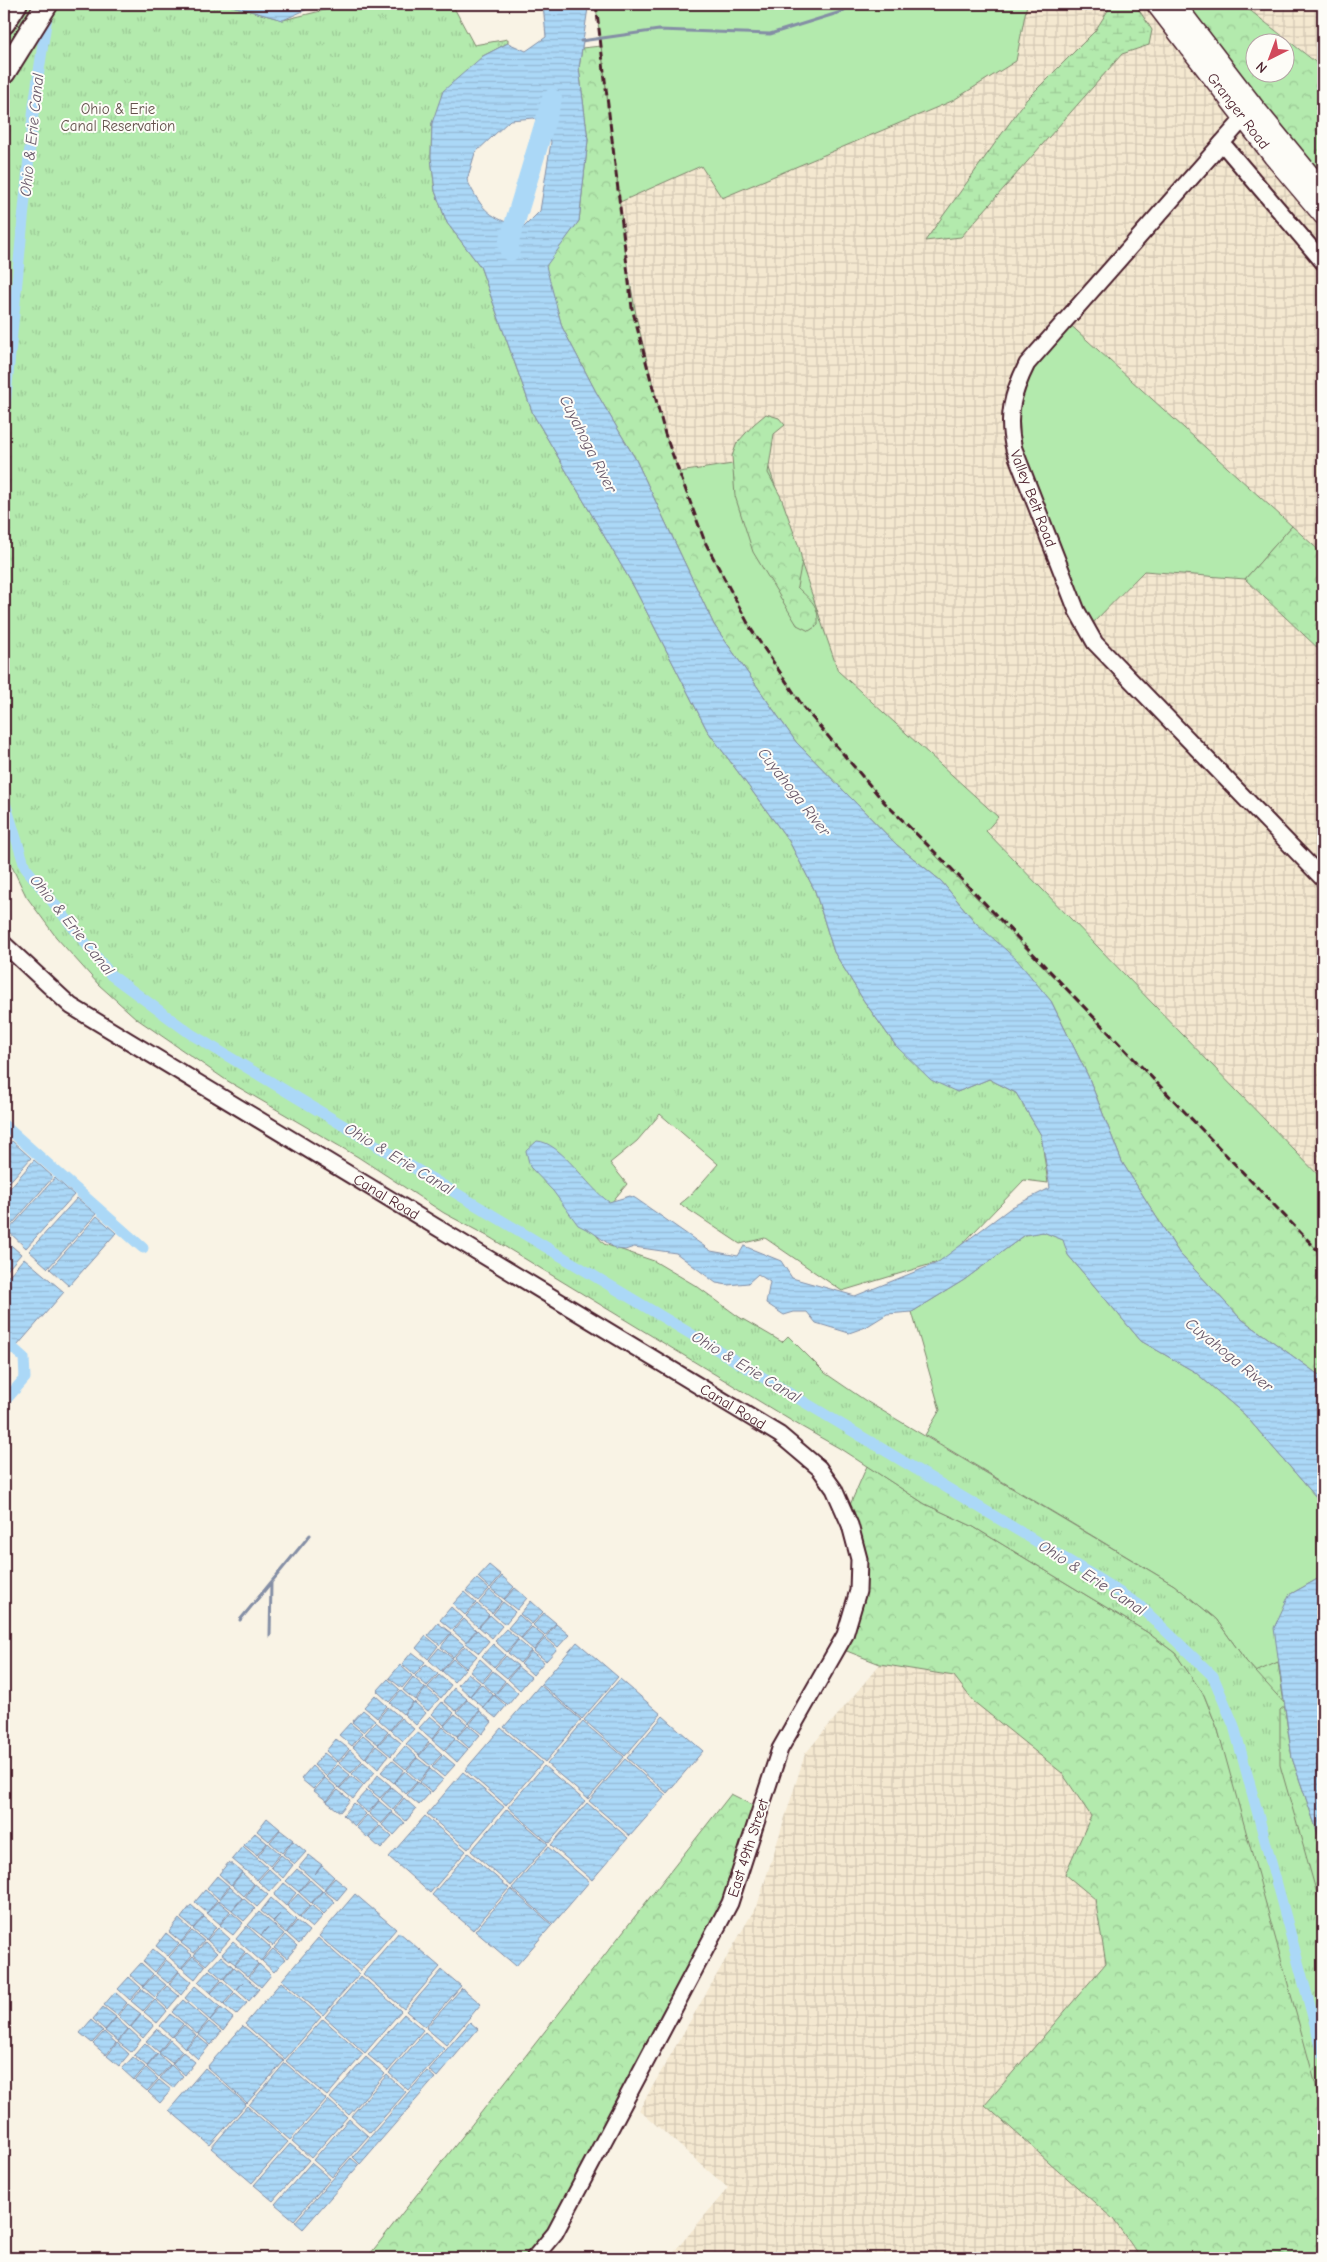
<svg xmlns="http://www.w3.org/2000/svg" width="1327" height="2262" font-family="'Comic Neue',sans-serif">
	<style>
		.industrial { fill: url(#industrial-grid) }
		.grass { fill: #b3eaad; stroke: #7e846c }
		.forest { fill: url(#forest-crowns); stroke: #7e846c; fill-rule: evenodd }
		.wetland { fill: url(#wetland-marsh); stroke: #7e846c }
		.park { fill: url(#park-tufts); stroke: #7e846c }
		.water { fill: url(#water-rules); stroke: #848ea5; fill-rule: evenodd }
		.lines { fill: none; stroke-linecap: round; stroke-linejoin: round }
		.stream { stroke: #848ea5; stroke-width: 3 }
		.canal { stroke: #abd8f7; stroke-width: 11 }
		.river { stroke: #abd8f7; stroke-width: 20 }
		.minor-casing { stroke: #4a1f2b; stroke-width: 19 }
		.major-casing { stroke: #4a1f2b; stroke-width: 22 }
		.highway-casing { stroke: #4a1f2b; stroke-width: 25 }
		.minor { stroke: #fdfcf7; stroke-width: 15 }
		.major { stroke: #fdfcf7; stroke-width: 19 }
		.highway { stroke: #fdfcf7; stroke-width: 21 }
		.rail { stroke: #4a1f2b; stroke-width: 3; stroke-dasharray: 8 4; stroke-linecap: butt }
		.labels { text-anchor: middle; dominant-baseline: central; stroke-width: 4; stroke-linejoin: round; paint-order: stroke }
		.park-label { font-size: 15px; fill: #64524c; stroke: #fdfcf7 }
		.street-label { font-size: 15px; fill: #4a1f2b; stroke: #fdfcf7 }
		.water-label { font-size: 16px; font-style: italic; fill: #675668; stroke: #fdfcf7 }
	</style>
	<defs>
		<pattern id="industrial-grid" width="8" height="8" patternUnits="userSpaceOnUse" patternTransform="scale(1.25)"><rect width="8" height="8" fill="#f4e8d0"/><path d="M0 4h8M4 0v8" fill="none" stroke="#d3c7b3"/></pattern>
		<pattern id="forest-crowns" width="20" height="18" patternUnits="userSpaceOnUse" patternTransform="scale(1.25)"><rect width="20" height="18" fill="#b3eaad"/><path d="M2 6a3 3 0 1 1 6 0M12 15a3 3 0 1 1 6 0" fill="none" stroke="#9bc895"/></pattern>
		<pattern id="wetland-marsh" width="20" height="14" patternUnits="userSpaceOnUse" patternTransform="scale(1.25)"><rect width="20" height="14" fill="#b3eaad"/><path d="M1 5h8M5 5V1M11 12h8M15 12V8" fill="none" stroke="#9bc895"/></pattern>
		<pattern id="park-tufts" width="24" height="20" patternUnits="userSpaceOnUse" patternTransform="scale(1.25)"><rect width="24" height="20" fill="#b3eaad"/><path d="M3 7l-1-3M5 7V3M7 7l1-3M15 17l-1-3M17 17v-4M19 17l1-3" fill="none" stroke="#9bc895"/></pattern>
		<pattern id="water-rules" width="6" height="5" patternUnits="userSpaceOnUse" patternTransform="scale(1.25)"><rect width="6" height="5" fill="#abd8f7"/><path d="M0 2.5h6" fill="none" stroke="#95b9d4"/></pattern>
	</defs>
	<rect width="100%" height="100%" fill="#f9f3e5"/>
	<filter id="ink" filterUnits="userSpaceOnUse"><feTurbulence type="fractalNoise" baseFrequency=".02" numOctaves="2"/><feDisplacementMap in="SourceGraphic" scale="10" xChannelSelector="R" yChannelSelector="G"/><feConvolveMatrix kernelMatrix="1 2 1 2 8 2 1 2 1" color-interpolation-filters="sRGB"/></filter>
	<g filter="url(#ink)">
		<path class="industrial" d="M1027,4h129l167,211v339l-257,-233 21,307 57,-57 101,8 78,74v527l-337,-350 12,-13 -160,-146 -72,-211 -87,12 -14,-38 -28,-114 -17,-118 81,-36 22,31 293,-136z
			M1242,4h81v64v-1z
			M880,1664l74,12 108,97 30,43 -26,58 29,25 11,64 -120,142 128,115 27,38h-472l59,-70 -89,-78 119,-207 47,-149z"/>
		<path class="grass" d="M586,4h441l-11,57 -64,40 -230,97 -21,-32 -81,36 -24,-196 -8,2z
			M1066,321l226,205 -47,53 -101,-8 -57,58 -73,-180 1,-60z
			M766,459l72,212 160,146 -12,14 337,349v76l-438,-453 -81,-95 -53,-79 -46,-87 -26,-70z
			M1043,1232l21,8 4,15 73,86 54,31 49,42 79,91v71l-34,19 -3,110 -40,-44 -30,-42 -42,-34 -249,-150 15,-25 -28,-98 52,-32 61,-45z"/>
		<path class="forest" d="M1175,4h67l81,64v123zM1254,42h30v30h-30z
			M601,46l26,218 10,56 28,114 40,108 46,87 53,79 81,95 438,453v122l-83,-60 -61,-65 -57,-91 -34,-86 -37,-75 -76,-79 -34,-41 -44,-36 -101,-103 -82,-117 -78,-165 -40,-68 -34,-65 -17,-61 34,-45 9,-81 -9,-72 3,-20z
			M766,414l13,4 6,7 -11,9 -6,39 13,24 18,50 3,14 -5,26c14,14 22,17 21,38l-9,6 -12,-6 -44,-73 -18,-56 -3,-40 5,-13 17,-19z
			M1292,526l31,28v99l-78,-74z
			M867,1466l58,38 47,22 175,106 28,21 29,42 14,35 15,49 90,326v153h-182l-28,-39 -128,-114 121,-142 -11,-64 -30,-25 26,-58 -29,-43 -89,-72 -19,-25 -74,-12 -41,-16 19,-57 -12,-77z
			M1278,1662l14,96 31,90v149l-92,-314z
			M731,1794l30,15 -31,94 -196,355h-167z"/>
		<path class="wetland" d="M1112,4h23l17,26 -3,15 -27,9 -161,183 -36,4 101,-141 69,-69z"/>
		<path class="park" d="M4,4h221l58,16 42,-10 10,-6h117l22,41 34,-6v4l-25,13 -51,67 -1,34 4,34 12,32 33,43 53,148 101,173 73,143 82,111 26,50 19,61 30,49 32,45 61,46 32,-13 27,14 25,42 7,48 -24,-3 -76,79 -106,32 -77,-53 -25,6 -60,-40 11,-9 27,-31 -58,-50 -23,27 -27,22 17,21 -37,44 14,16 50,17 44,26 41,30 43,25 6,-6 37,37 41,28 308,184 42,34 30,42 40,44 -6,5v55l43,150v196l-105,-381 -14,-35 -29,-42 -28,-21 -175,-106 -47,-22 -86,-56 -44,-25 -306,-186 -45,-24 -86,-56 -132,-77 -89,-61 -38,-34 -43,-48 -30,-41 -22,-46z"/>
		<path class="water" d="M225,4h94l-36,16z
			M543,4h43l2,4 -9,60 9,72 -9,81 -33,45 16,61 34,65 40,68 78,165 82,117 101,103 44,36 34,41 42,38 34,41 37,75 34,86 57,91 61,65 83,60v127l-79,-91 -49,-42 -54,-31 -73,-86 -5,-15 -20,-8 -18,3 -61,45 -52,32 -25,2 -21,13 -17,6 -33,-10 -9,-11h-13l-10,3 -18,-12 4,-21 -12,-8 -10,9 -20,2 -12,-2 -40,-30 -42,-6 -9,3 -9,-1 -24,-17 -14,-7 -25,-34 -23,-24 -4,-16 11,-10c24,1 50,46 72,61l21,-6 5,2 76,53 27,5 6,-10 37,15 11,17 63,18 82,-33 75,-56 38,-19 -9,-53 -25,-42 -27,-14 -32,13 -26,-12 -35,-34 -32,-45 -30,-49 -19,-61 -26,-50 -82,-111 -73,-143 -101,-173 -53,-148 -33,-43 -12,-32 -4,-34 1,-34 11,-32 40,-35 25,-13 18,8 20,-14zM534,118l12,10 5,14 -11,69 -17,17c-34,-11 -40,-16 -56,-48l8,-27 35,-33z
			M12,1141l19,17 -27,30v-38z
			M34,1160l19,17 -47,54 -2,-2v-34z
			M55,1178l19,17 -48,53 -18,-17z
			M77,1198l19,16 -48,54 -19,-17z
			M97,1216l19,17 -47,53 -19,-17z
			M4,1239l17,15 -17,20z
			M24,1258l40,34 -47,54 -13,-12v-53z
			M489,1565l12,10 -11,13 -12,-11z
			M502,1576l12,11 -10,12 -13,-10z
			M1323,1576v272l-31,-90 -18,-130 15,-33z
			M477,1579l12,10 -11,12 -12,-10z
			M515,1588l12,10 -10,12 -13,-10z
			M490,1590l12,11 -10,12 -13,-10z
			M464,1592l12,11 -11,12 -12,-11z
			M531,1601l12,11 -11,12 -12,-10z
			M503,1602l12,10 -10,12 -12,-10z
			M477,1604l12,11 -11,12 -12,-11z
			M451,1607l12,11 -11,12 -12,-10z
			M544,1613l12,10 -11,13 -12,-11z
			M490,1615l12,11 -10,12 -13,-11z
			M519,1615l12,11 -10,12 -13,-10z
			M464,1619l12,11 -10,12 -13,-11z
			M438,1623l13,10 -11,12 -12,-10z
			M556,1624l13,11 -11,12 -12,-10z
			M532,1627l12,10 -10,13 -13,-11z
			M506,1629l12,10 -11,13 -12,-11z
			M477,1630l12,11 -10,12 -13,-10z
			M451,1634l13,11 -11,12 -12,-10z
			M426,1636l12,10 -10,13 -12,-11z
			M545,1638l12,11 -11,12 -12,-10z
			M518,1640l13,11 -11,12 -12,-10z
			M577,1642l41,35 -36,42 -41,-35z
			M493,1644l12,11 -11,12 -12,-11z
			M465,1646l12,10 -11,12 -12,-10z
			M439,1648l13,10 -11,13 -12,-11z
			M412,1652l13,10 -11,13 -12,-11z
			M531,1652l13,10 -11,13 -12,-11z
			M506,1656l12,10 -11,12 -12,-10z
			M453,1659l12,10 -11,13 -12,-11z
			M480,1659l12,11 -10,12 -12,-10z
			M426,1664l12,10 -11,12 -12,-10z
			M400,1665l12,11 -10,12 -13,-10z
			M518,1667l13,10 -11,13 -12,-11z
			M493,1671l12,10 -10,13 -12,-11z
			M468,1673l12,10 -10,13 -12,-11z
			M439,1675l12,10 -10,13 -13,-11z
			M413,1677l12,11 -10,12 -12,-10z
			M388,1679l12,11 -11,12 -12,-11z
			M620,1679l41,35 -36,42 -41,-36z
			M506,1682l12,11 -10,12 -13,-10z
			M481,1684l12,11 -10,12 -13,-11z
			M540,1685l41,35 -36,42 -41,-35z
			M426,1688l13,11 -11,12 -12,-10z
			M454,1688l13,11 -11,12 -12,-10z
			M401,1691l12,11 -10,12 -13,-11z
			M375,1695l12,11 -10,12 -13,-11z
			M494,1695l12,11 -10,12 -13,-10z
			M467,1700l13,10 -11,13 -12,-11z
			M414,1702l12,11 -10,12 -12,-11z
			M442,1702l12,11 -10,12 -12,-11z
			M388,1707l12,10 -10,13 -12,-11z
			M363,1710l12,10 -11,12 -12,-10z
			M480,1711l12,11 -10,12 -12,-10z
			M455,1714l12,10 -10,12 -13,-10z
			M430,1716l12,10 -10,13 -13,-11z
			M663,1716l40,35 -36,42 -40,-35z
			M401,1718l13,11 -11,12 -12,-11z
			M376,1722l12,10 -10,12 -13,-10z
			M583,1722l41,35 -36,42 -41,-35z
			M350,1723l12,10 -10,13 -13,-11z
			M468,1725l12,10 -11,13 -12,-11z
			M443,1727l12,11 -11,12 -12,-10z
			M501,1728l41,35 -36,42 -41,-35z
			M417,1732l12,10 -10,13 -13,-11z
			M389,1733l12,10 -10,13 -13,-11z
			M363,1735l12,10 -10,13 -12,-11z
			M336,1739l13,10 -11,13 -12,-11z
			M455,1739l13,10 -11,13 -12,-11z
			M430,1743l12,11 -11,12 -12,-10z
			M376,1746l12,10 -10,13 -12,-11z
			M405,1746l12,11 -11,12 -12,-10z
			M350,1750l12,11 -11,12 -12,-10z
			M324,1753l13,10 -11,13 -12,-11z
			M443,1755l12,10 -11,12 -12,-10z
			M417,1758l13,10 -11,13 -12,-11z
			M625,1759l41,36 -36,41 -41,-35z
			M392,1760l12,10 -10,13 -13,-11z
			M363,1762l12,10 -11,13 -12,-11z
			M338,1765l12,10 -11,13 -12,-11z
			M312,1766l12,11 -11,12 -12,-10z
			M544,1766l41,35 -36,42 -41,-36z
			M430,1769l13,11 -11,12 -12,-10z
			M405,1771l12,11 -11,12 -12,-11z
			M463,1772l41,35 -36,42 -41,-35z
			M378,1775l13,11 -11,12 -12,-10z
			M351,1776l12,10 -10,13 -13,-11z
			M325,1778l12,11 -10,12 -13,-10z
			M418,1782l12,11 -11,12 -12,-10z
			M391,1787l12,10 -10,13 -12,-11z
			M338,1790l12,10 -10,12 -13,-10z
			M367,1790l12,10 -11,13 -12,-11z
			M404,1798l12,11 -10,12 -12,-10z
			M379,1801l13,11 -11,12 -12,-10z
			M354,1803l12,11 -11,12 -12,-11z
			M587,1803l41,35 -36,42 -41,-35z
			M507,1809l41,35 -37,42 -40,-35z
			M392,1813l13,10 -11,12 -12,-10z
			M367,1815l12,10 -11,13 -12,-11z
			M425,1816l41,35 -36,42 -41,-36z
			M267,1818l13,11 -11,12 -12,-10z
			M380,1826l12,11 -11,12 -12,-11z
			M280,1830l13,10 -11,13 -12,-11z
			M255,1833l12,10 -10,12 -13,-10z
			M293,1841l13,11 -11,12 -12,-10z
			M268,1843l12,11 -10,12 -12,-10z
			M243,1846l25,22 -11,12 -25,-21z
			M548,1847l41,35 -36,42 -41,-36z
			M468,1853l41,35 -36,42 -41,-35z
			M281,1855l12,10 -10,13 -12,-11z
			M309,1855l13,10 -7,9 7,-8 12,11 -10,12 -25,-22z
			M229,1862l13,10 -11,13 -12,-11z
			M269,1869l12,11 -11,12 -12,-11z
			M297,1869l12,10 -10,13 -13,-11z
			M242,1873l12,11 -10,12 -12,-11z
			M217,1876l12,10 -10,13 -12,-11z
			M335,1878l12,10 -10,12 -13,-10z
			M310,1880l12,11 -11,12 -12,-11z
			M284,1883l12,10 -10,13 -12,-11z
			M255,1884l13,11 -11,12 -12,-10z
			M230,1887l12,11 -10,12 -13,-10z
			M511,1889l41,36 -36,41 -41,-35z
			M205,1890l12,10 -10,13 -12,-11z
			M323,1891l12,11 -11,12 -12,-11z
			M298,1894l12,11 -11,12 -12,-11z
			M355,1894l41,35 -36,42 -41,-35z
			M243,1898l12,11 -11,12 -12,-10z
			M271,1898l25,22 -10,13 -13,-11 7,-8 -7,7 -12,-10z
			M218,1901l12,10 -10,13 -13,-11z
			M191,1905l13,11 -11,12 -12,-10z
			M311,1905l12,11 -11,12 -12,-10z
			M231,1912l12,11 -10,12 -13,-10z
			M259,1912l25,22 -11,12 -12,-10 7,-9 -7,8 -13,-10z
			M204,1917l12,10 -10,13 -13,-11z
			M179,1919l12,11 -10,12 -12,-10z
			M297,1921l12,10 -10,13 -12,-11z
			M247,1926l24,22 -10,13 -25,-22z
			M218,1928l12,11 -11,12 -12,-11z
			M192,1931l12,10 -10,12 -13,-10z
			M399,1932l41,35 -36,42 -41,-35z
			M166,1933l13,11 -11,12 -12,-10z
			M285,1935l12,11 -10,12 -13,-10z
			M318,1938l41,36 -36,41 -41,-35z
			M205,1942l12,11 -11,12 -12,-10z
			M233,1942l12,10 -10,12 -13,-10z
			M180,1945l12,10 -11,13 -12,-11z
			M153,1949l12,10 -10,13 -12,-11z
			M273,1949l12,10 -11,13 -12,-11z
			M246,1953l12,11 -10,12 -13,-11z
			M193,1956l12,10 -10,13 -13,-11z
			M221,1956l12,11 -10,12 -13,-11z
			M166,1960l13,11 -11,12 -12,-10z
			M141,1963l12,11 -10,12 -13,-11z
			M259,1964l12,11 -10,12 -12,-10z
			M234,1967l25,22 -10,12 -12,-11 6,-8 -7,8 -12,-11z
			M209,1970l12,10 -11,13 -12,-11z
			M442,1970l19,16 -36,41 -19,-16z
			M179,1972l12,10 -10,13 -12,-11z
			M154,1975l12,10 -11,12 -12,-10z
			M361,1976l40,35 -36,42 -40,-36z
			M129,1977l12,11 -11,12 -12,-11z
			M222,1981l12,11 -11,12 -12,-11z
			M281,1982l40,35 -36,42 -40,-35z
			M167,1986l12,10 -11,13 -12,-11z
			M195,1986l25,21 -10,13 -25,-22z
			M462,1988l19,16 -35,41 -20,-17z
			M142,1989l12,10 -11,12 -12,-10z
			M115,1992l12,11 -10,12 -13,-10z
			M235,1993l12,10 -11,12 -12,-10z
			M155,2000l12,11 -10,12 -13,-11z
			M183,2000l25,21 -11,13 -25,-22z
			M128,2004l13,10 -11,13 -12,-11z
			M103,2007l13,10 -11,13 -12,-11z
			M221,2008l12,10 -10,13 -13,-11z
			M170,2014l13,10 -11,13 -12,-11z
			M404,2014l19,16 -35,41 -20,-16z
			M141,2015l13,10 -11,13 -12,-11z
			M116,2018l12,11 -10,12 -13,-10z
			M323,2019l40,35 -36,42 -41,-35z
			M91,2020l12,11 -11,12 -12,-10z
			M209,2022l12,10 -10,13 -13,-11z
			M470,2022l8,7 -41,48 -8,-7z
			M184,2025l12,10 -11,13 -12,-11z
			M243,2026l41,35 -37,42 -40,-36z
			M129,2029l12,11 -10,12 -13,-10z
			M157,2029l12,10 -10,13 -13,-11z
			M104,2032l12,11 -10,12 -13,-11z
			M425,2032l19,17 -36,41 -19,-17z
			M197,2036l12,10 -11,13 -12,-11z
			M170,2040l12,11 -10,12 -13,-10z
			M117,2043l12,11 -10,12 -12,-10z
			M145,2043l12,11 -10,12 -13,-11z
			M183,2052l12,10 -10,13 -13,-11z
			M158,2054l12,11 -11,12 -12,-10z
			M133,2057l12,10 -11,13 -12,-11z
			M366,2057l19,17 -36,41 -19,-17z
			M285,2063l41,36 -36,41 -41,-35z
			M171,2065l12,11 -10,12 -13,-10z
			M146,2068l12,11 -11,12 -12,-10z
			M205,2068l41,36 -36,41 -41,-35z
			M427,2071l8,7 -75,86 -7,-7z
			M387,2075l19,17 -36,41 -19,-17z
			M159,2080l12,10 -11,13 -12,-11z
			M328,2100l19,17 -36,41 -19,-17z
			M247,2106l41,36 -36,41 -41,-35z
			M349,2119l19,17 -36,41 -19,-17z
			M290,2144l19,16 -36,41 -19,-16z
			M351,2158l8,7 -56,64 -8,-7z
			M311,2163l19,16 -36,41 -19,-16z"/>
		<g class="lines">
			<path class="stream" d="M581,41l78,-11 111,4 71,-22 12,-8
				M4,821l5,-5
				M240,1620l70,-85
				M270,1636l1,-53"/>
			<path class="canal" d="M4,417l30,-312 14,-95
				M4,799l21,68 86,108 80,59 898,539 50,32 74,71 21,50 89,328
				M4,1125l139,123
				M4,1340l20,18 1,20 -21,24"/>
			<path class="river" d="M510,251l-2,-6 44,-146"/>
			<g class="minor-casing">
				<g id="minor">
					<path id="s1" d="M1251,110l-224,254c-15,30 -21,53 -13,85l63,162 18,32 228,236"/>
					<path d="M1222,143l101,119"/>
					<path id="s2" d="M4,944l67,62 709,429 39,33 15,21 16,36 9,34 -1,32 -13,44 -65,114 -50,154 -175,330 -21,25"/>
				</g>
			</g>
			<g class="major-casing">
				<g id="major">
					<path id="s3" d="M1156,4l117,152 50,59"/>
					<path d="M1175,4l79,103 69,84"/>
				</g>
			</g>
			<g class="highway-casing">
				<path id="highway" d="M4,23l12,-19
					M4,73l43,-69"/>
			</g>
			<use href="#minor" class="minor"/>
			<use href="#major" class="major"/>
			<use href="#highway" class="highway"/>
			<path class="rail" d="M596,4l36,304 33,126 40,108 46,87 53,79 81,95 63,62 375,391"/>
		</g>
	</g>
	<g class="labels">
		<g class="park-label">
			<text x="118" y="109">Ohio &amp; Erie<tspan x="118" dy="17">Canal Reservation</tspan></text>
		</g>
		<g class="street-label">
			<text stroke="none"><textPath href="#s3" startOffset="135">Granger Road</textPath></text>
			<text stroke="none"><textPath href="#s1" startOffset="480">Valley Belt Road</textPath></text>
			<text stroke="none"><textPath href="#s2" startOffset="460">Canal Road</textPath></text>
			<text stroke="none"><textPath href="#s2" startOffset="865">Canal Road</textPath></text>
			<text transform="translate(748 1848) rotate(-72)">East 49th Street</text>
		</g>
		<g class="water-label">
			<text transform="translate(32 135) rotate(-84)">Ohio &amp; Erie Canal</text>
			<text transform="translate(588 444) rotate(63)">Cuyahoga River</text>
			<text transform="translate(794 792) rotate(52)">Cuyahoga River</text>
			<text transform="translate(72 925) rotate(51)">Ohio &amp; Erie Canal</text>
			<text transform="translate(399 1159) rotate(31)">Ohio &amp; Erie Canal</text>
			<text transform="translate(1229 1355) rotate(39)">Cuyahoga River</text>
			<text transform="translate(746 1367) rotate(31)">Ohio &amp; Erie Canal</text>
			<text transform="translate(1092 1578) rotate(33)">Ohio &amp; Erie Canal</text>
		</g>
	</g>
	<rect width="1327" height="2262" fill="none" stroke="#fdfcf7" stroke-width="20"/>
	<rect x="10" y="10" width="1307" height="2242" fill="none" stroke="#4a1f2b" stroke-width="2" filter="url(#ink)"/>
	<g transform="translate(1270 58) rotate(222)"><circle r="24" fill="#fdfcf7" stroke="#b5a4a5"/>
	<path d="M0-4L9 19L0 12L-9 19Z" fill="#d1495b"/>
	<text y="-8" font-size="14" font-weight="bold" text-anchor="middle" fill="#4a1f2b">N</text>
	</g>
</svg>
